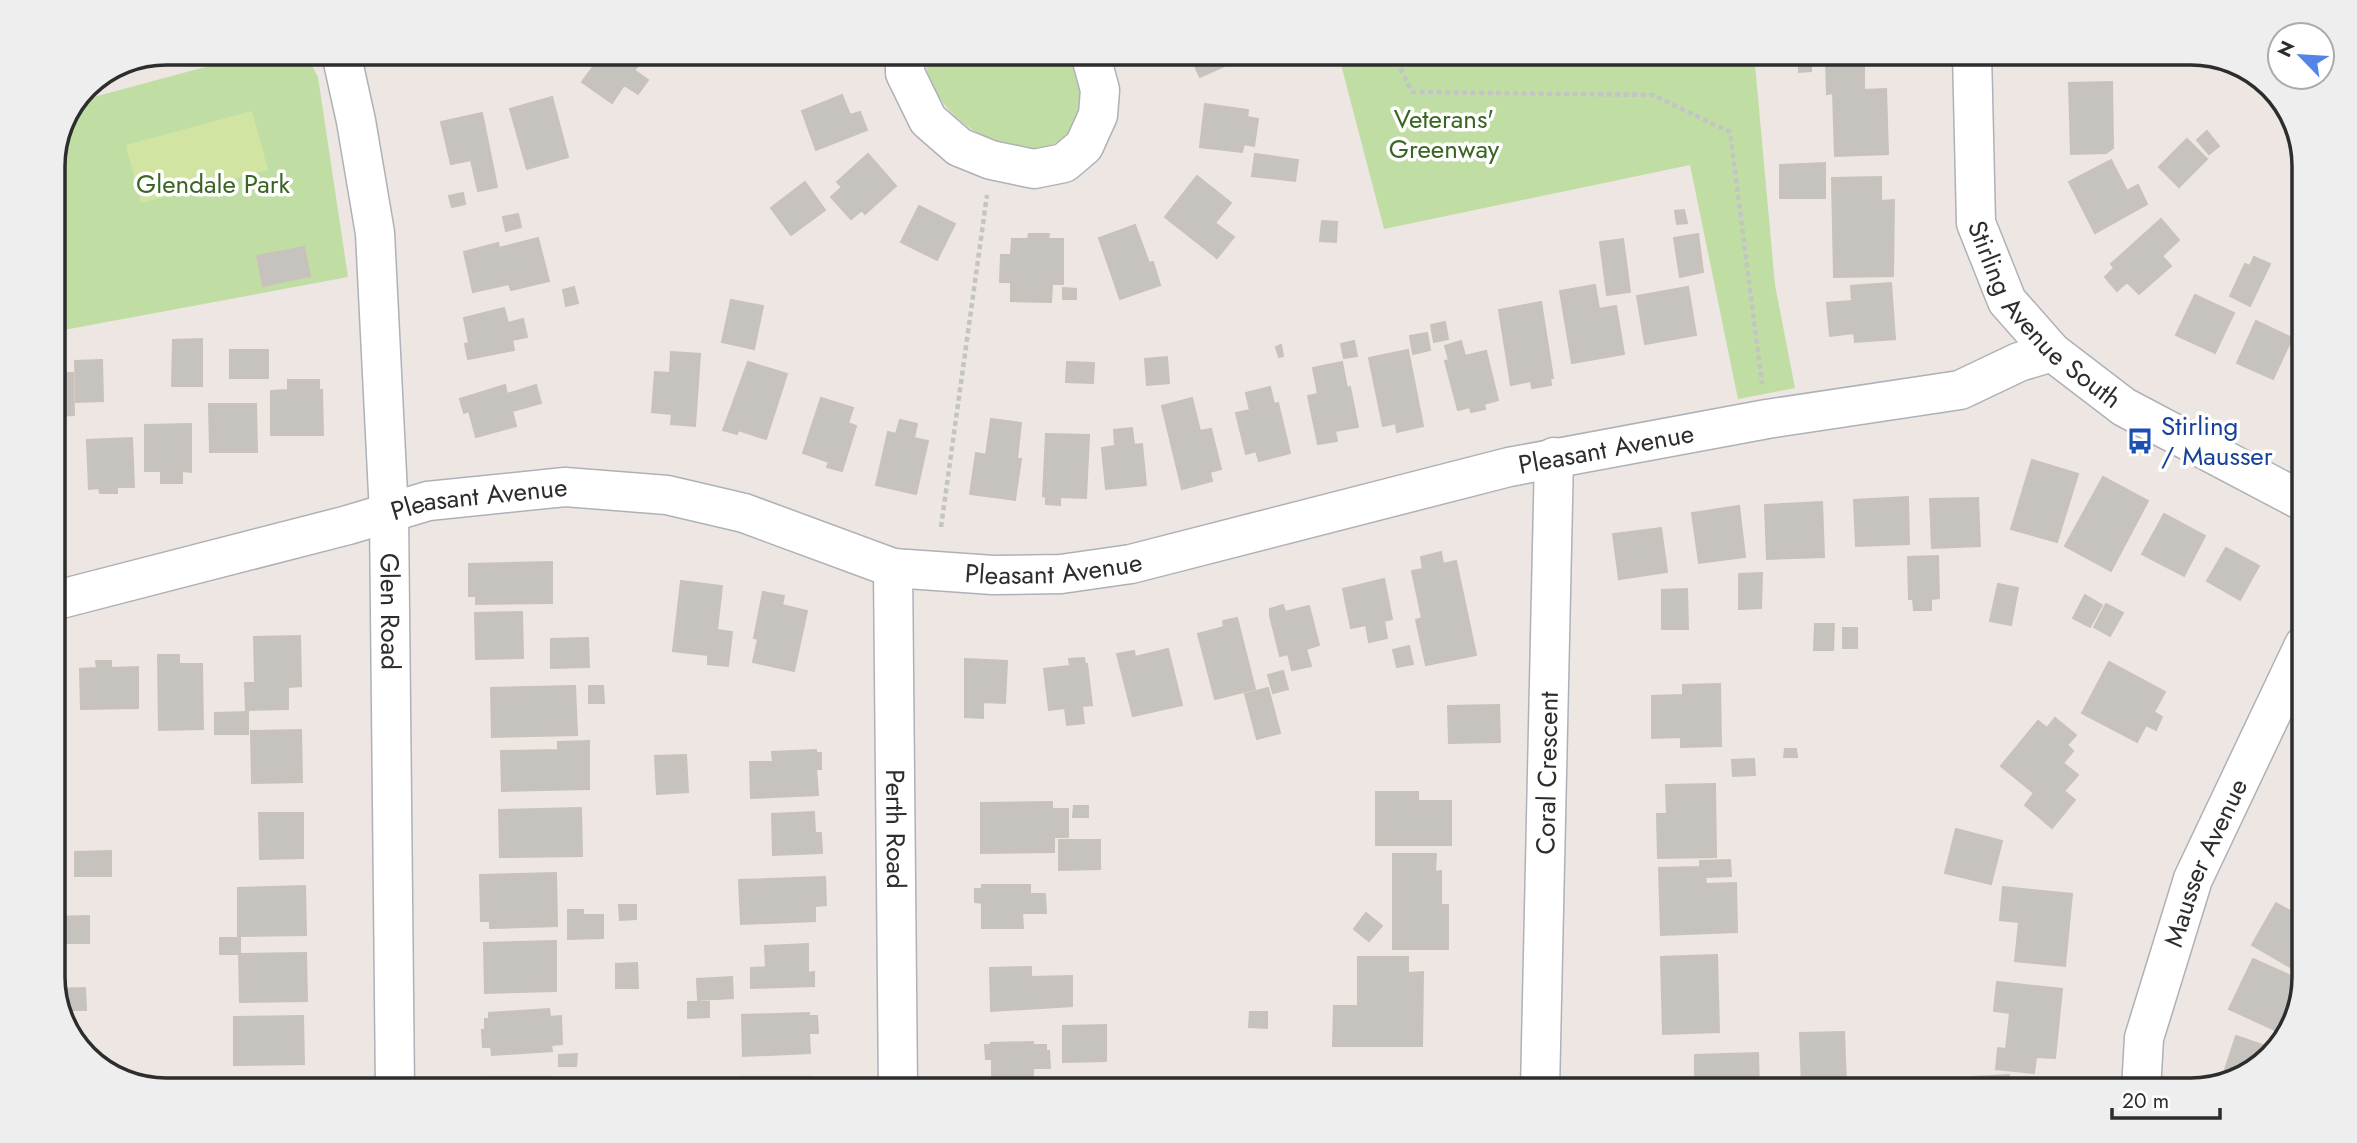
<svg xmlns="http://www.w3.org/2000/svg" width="2357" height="1143" font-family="Jost,sans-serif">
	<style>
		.green { fill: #c0dea4 }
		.pitch { fill: #d1e4a1 }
		.building { fill: #c6c2bd; stroke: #c9c2bb; stroke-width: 2 }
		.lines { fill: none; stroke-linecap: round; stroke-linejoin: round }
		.minor-casing { stroke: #aeb1b8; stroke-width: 41 }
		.path { stroke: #c4c4c4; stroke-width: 4.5; stroke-dasharray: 5 3.5; stroke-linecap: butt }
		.minor { stroke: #fff; stroke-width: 38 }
		.labels { text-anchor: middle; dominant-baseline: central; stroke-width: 7; stroke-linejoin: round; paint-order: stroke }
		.park-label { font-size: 26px; fill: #3a6523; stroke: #fff }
		.street-label { font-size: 26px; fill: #2d2d2d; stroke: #fff }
		.transit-label { font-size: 26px; fill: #164399; stroke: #fff; text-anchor: start }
		.rim { fill: none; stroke: #2d2d2d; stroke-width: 3.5 }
	</style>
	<rect width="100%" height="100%" fill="#ede6e2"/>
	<path class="green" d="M257,53h48l13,24 30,200 -295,55v-173l26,-58z
		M925,53h142c5,11 12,22 15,34 4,12 -1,26 -7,36 -25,48 -96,20 -125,-12 -8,-8 -19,-26 -22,-37 -2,-6 -2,-15 -3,-21z
		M1338,53h416l21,232 20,103 -57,11 -48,-234 -306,64z"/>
	<path class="pitch" d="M252,111l16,59 -127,33 -15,-58z"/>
	<path class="building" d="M603,53h13l21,14 -3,3 14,10 -10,14 -14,-9 -12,18 -30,-21z
		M791,53h42l1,7 -42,4z
		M1189,53h59l-9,4 1,2 -40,18z
		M2068,53h41v7l-41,1z
		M1799,58h12v13l-12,1z
		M1826,58h38v32l22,-1 2,65 -53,2 -2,-63 -6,1z
		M2112,82l1,66 -7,5 -35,1 -2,-71z
		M842,95l8,20 10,-3 7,18 -51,20 -14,-39z
		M552,97l16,60 -41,12 -17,-60z
		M1205,104l43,6 -1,7 11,2 -4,27 -10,-2 -2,8 -42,-5z
		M482,113l15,74 -19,4 -7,-31 -20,4 -10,-42z
		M2207,131l12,15 -10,8 -12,-14z
		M2187,139l20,20 -28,28 -20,-20z
		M868,154l28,32 -31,28 -3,-4 -11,9 -20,-22 11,-10 -5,-5z
		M1255,154l43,6 -3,21 -43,-5z
		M2111,160l16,31 11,-6 9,19 -52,29 -26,-51z
		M1825,163v35h-45v-33z
		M1197,176l34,27 -16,20 19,14 -17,21 -52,-41z
		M1881,177v24l13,-1 -1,76 -59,1 -2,-99z
		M805,182l20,28 -34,25 -20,-27z
		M463,193l2,11 -13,3 -3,-11z
		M919,206l36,18 -18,36 -36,-18z
		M1684,210l3,13 -10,1 -2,-13z
		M518,214l3,13 -15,4 -3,-14z
		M2161,219l18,21 -17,16 9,10 -32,28 -12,-12 -10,9 -12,-14 9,-9 -3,-4z
		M1322,221l15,1 -1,20 -16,-1z
		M1135,225l14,38 4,-1 7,23 -40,14 -21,-61z
		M1029,234h20l-1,5h15v45h-11l-1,18 -40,-1v-19h-11l1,-27h10l1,-16h16z
		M1698,234l5,38 -23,5 -6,-39z
		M538,238l11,43 -38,9 -2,-6 -36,8 -9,-40 34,-9 1,5z
		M1623,239l7,53 -23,3 -7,-53z
		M304,247l6,29 -47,10 -6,-30z
		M2254,257l16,7 -20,42 -20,-10 15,-32 5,2z
		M1891,283l4,56 -40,3 -1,-9 -24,3 -3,-33 25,-2 -1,-15z
		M1595,285l4,24 17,-3 8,48 -52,9 -12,-72z
		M574,287l4,16 -12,3 -3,-16z
		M1688,287l8,48 -51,9 -8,-48z
		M1063,288l13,1v10h-13z
		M2195,295l39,18 -19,40 -39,-18z
		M731,300l32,6 -9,43 -32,-7z
		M1541,302l12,76h-3l1,7 -19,3 -1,-7 -20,4 -12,-75z
		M2304,306v23l-8,-4z
		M504,308l4,15 15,-4 4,18 -15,3 2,10 -46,9 -3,-15 4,-1 -5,-25z
		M2256,321l36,17 -19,41 -36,-16z
		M1445,322l3,17 -14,3 -3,-17z
		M1427,333l3,17 -17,4 -3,-18z
		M202,339v47h-30l1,-46z
		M1354,341l3,15 -13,2 -3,-14z
		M1461,341l4,15 21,-5 12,49 -14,4 1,5 -14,3 -1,-5 -12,3 -13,-49 4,-1 -4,-14z
		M1281,345l2,11 -4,1 -3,-10z
		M230,350h38v28h-38z
		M1408,350l15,76 -26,6 -1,-9 -13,3 -14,-68z
		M671,352l29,2 -5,72 -24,-2 1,-10 -20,-2 3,-40 15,1z
		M1167,357l2,26 -22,2 -2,-26z
		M102,360l1,41 -27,1 -1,-41z
		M748,362l39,12 -21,65 -28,-9 -1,4 -14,-4z
		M1067,362l27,1 -1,20 -27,-1z
		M1342,362l5,26 3,-1 8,40 -23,4 2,10 -19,3 -10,-48 10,-2 -5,-26z
		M53,373h20l1,42 -21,1z
		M288,380h31v10h3l1,45h-52v-44l17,-1z
		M505,385l2,9 29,-9 5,18 -29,8 4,15 -40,11 -7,-26 -5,2 -4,-14z
		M1270,387l4,17 4,-1 12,50 -31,8 -3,-10 -10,3 -10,-41 14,-3 -4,-17z
		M821,398l32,10 -5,15 8,3 -14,45 -15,-4 2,-5 -26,-9z
		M1192,398l8,33 11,-2 10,40 -11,3 2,9 -30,8 -20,-83z
		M209,404h47l1,48h-47z
		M991,419l30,4 -4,36h4l-6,41 -45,-6 6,-41 10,2z
		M900,420l17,4 -3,14 14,3 -12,53 -40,-9 12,-53 8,2z
		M191,424v48l-9,-1v12h-21v-12h-16v-46z
		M1132,428l2,17 8,-1 4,41 -40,4 -4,-41 13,-2 -1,-16z
		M1046,434l43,1 -3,63 -26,-1v8l-14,-1v-7l-3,-1z
		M132,438l2,49h-17v6h-17l-1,-5 -10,1 -2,-49z
		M53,458h10l1,46 -11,1z
		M2032,460l46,14 -21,68 -46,-13z
		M2103,477l45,24 -37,70 -46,-25z
		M1908,497l1,47 -53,2 -2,-46z
		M1978,498l2,48 -48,2 -2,-49z
		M1822,502l2,55 -57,2 -2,-54z
		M1739,506l6,51 -46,6 -7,-50z
		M2164,514l41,22 -21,40 -42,-22z
		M1661,528l6,44 -48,7 -6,-45z
		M2226,548l33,18 -19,34 -33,-19z
		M1441,552l2,12 13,-3 20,94 -50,10 -10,-45 6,-2 -10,-47 11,-2 -2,-12z
		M1938,556l1,42 -8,1v11h-17l-1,-11h-4l-1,-42z
		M552,562v41l-76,1v-8h-7v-32z
		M1762,573l-1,35 -22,1v-35z
		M1384,579l8,40 -8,2 3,17 -18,4 -3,-17 -15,3 -8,-39z
		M681,581l41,5 -5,44 15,2 -4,34 -20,-2v-9l-35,-4z
		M1998,584l20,4 -7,37 -21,-4z
		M1687,589l1,40h-26v-39z
		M763,592l21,4 -2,9 25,6 -13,60 -41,-9 5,-23 -4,-1z
		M2085,595l17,10 -12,22 -17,-9z
		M2106,604l17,9 -13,23 -16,-9z
		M1283,605l2,7 24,-6 10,39 -13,4 5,17 -19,4 -4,-16 -8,2 -10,-40v-7z
		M522,612l1,46 -47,1 -1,-46z
		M1237,618l18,71 -40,10 -17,-65 26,-7 -1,-6z
		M1815,624h19l-1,26h-19z
		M1843,628h14v20h-14z
		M300,636l1,50 -13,1v22l-42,1 -1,-27h10l-1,-46z
		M588,638l1,29 -38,1v-29z
		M1409,646l4,18 -16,3 -4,-17z
		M1168,649l14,56 -49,11 -16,-62 17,-3 1,6z
		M158,655h21v9h23l1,65 -44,1z
		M1084,658l1,7 2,-1 5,41 -10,1 2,17 -17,2 -2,-17 -16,2 -5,-41 26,-3 -1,-7z
		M965,659l42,2 -2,42 -22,-1v16l-18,-1z
		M96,661h15v7l27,-1v41l-57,1 -1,-40 17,-1z
		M2109,662l56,30 -11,20 8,5 -6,13 -10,-5 -9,17 -55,-29z
		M1283,671l5,18 -15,4 -5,-18z
		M1720,684l1,62 -40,1v-10l-29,1v-42l31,-1v-10z
		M575,686l2,49 -85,2 -1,-49z
		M589,686h14l1,17h-15z
		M1268,688l12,45 -23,6 -12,-45z
		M1499,705l1,37 -51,1 -1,-37z
		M248,712v22h-33v-21z
		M2055,718l21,17 -9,10 6,6 -10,12 15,12 -14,16 11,9 -23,28 -27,-23 9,-12 -33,-27 37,-45 9,7z
		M53,724h3l1,19h-4z
		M301,730l1,52 -50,1 -1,-52z
		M589,741v48l-87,2 -1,-40 57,-1v-8z
		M1785,749h11l1,8h-13z
		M816,750v3h5v16h-5l2,26 -67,3 -1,-36h23l-1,-10z
		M686,755l2,37 -31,2 -2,-38z
		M1754,759l1,16 -22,1 -1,-16z
		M1715,784l1,73 -58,1 -1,-44h10l-1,-29z
		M1376,792h42v9h33v44h-75z
		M1052,802v7h16v28h-14v15l-73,1v-50z
		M1074,806h14v11h-15z
		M581,808l1,48 -82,1 -1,-47z
		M814,812l1,21h6l1,20 -49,2 -1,-41z
		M259,813h44v45l-43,1z
		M1956,829l46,12 -11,43 -46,-11z
		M1059,840h41v29l-41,1z
		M111,851v25h-36v-24z
		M1393,854h43l-1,18 6,-1v34h7v44h-55z
		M1730,860l1,16 -26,1 1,7 30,-1 1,49 -76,3 -2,-67 41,-1v-6z
		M556,873l1,53 -67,2v-7h-9l-1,-46z
		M825,877l1,28 -11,1v15l-74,3 -2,-44z
		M53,879h12v33h-12z
		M982,885h48v9h15l1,19h-24l1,15h-41v-25l-7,-1v-13h7z
		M305,886l1,49 -68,1v-48z
		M2003,887l69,7 -7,72 -50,-5 4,-39 -19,-2z
		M2276,903l28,16v56l-52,-30z
		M619,905h17v14l-16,1z
		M568,910h15v5h20v23l-35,1z
		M1366,913l16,13 -13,15 -15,-12z
		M89,916v27h-36v-26z
		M220,938h20v16h-20z
		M556,941v50l-71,2 -1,-50z
		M808,944v29l6,-1v14l-63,2v-20l15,-1 -1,-21z
		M306,953l1,48 -67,1 -1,-48z
		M1717,955l2,77 -56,2 -2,-77z
		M1358,957h50v16l15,-1 -1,74h-89l1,-40h24z
		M2253,959l47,21 -23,51 -48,-22z
		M637,963l1,25h-22v-24z
		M1031,967v10l41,-1v30l-81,5 -1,-43z
		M732,977l1,21 -35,2 -1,-21z
		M1997,982l65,7 -7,69 -19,-1 -2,16 -38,-4 2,-21 8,1 4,-36 -16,-2z
		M85,988l1,22h-24l-8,-21z
		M688,1002h21v15l-21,1z
		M549,1009l1,8 11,-1 1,28 -11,1 1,6 -60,4 -1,-8h-8l-1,-17h3v-11h4v-6z
		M1250,1012h17v16l-18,-1z
		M809,1013l-1,3h9l1,17h-9l1,20 -67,3 -1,-41z
		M303,1016l1,48 -70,1v-48z
		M1106,1025v36l-43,1v-36z
		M1844,1032l2,52 -44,1 -2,-52z
		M2236,1036l38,13 -20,23 -33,10z
		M1033,1042v3h13v6h3l1,17h-17v16l-41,1v-26h-6l-1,-14h6v-2z
		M1758,1053l1,35 34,-1v3h-98v-35z
		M577,1054l-1,12h-17v-11z
		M2009,1075l1,15h-35l-1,-13z
		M482,1077h69v13h-69z
		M742,1077h68v13h-68z
		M1289,1078l45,1v8h32v3h-77z
		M305,1083v7h-71v-6z"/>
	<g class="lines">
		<g class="minor-casing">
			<g id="minor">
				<path id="s1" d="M341,53l15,68 19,112 14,281 6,576"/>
				<path d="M905,53v20l23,47 31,27 32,13 43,9 30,-6 20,-17 14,-31 2,-25 -10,-37"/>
				<path id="s2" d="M1972,53l4,170 31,78 45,51 72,55 180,95"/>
				<path id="s3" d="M893,568l5,522"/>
				<path id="s4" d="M53,601l295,-76 80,-24 137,-14 102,8 77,18 149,55 100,7 68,-1 70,-10 378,-97 258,-48 193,-29 59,-28 33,-10"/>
				<path id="s5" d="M1540,1090l14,-633"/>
				<path id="s6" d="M2141,1090l3,-52 49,-159 111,-234"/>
			</g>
		</g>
		<path class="path" d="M1393,53l19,39 241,3 77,37 32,252
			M941,527l46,-332"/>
		<use href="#minor" class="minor"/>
	</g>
	<defs>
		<g id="bus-bare" transform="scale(2.1)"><path d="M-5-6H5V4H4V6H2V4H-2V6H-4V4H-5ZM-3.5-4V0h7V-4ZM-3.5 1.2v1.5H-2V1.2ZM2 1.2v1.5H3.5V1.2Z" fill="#1a4fb4" stroke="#fff" stroke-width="2.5" paint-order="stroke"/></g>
	</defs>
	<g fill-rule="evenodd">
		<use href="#bus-bare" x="2140" y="441"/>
	</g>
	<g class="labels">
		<g class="park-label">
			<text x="1444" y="119">Veterans'<tspan x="1444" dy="30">Greenway</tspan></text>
			<text x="213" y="184">Glendale Park</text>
		</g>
		<g class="street-label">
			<text stroke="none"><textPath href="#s2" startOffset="287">Stirling Avenue South</textPath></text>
			<text stroke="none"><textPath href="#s4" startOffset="1594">Pleasant Avenue</textPath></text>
			<text stroke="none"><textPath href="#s4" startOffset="439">Pleasant Avenue</textPath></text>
			<text stroke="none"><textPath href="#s4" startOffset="1027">Pleasant Avenue</textPath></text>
			<text stroke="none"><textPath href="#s1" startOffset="562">Glen Road</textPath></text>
			<text stroke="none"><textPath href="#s5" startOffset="317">Coral Crescent</textPath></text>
			<text stroke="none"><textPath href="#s3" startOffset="261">Perth Road</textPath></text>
			<text stroke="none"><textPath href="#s6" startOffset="238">Mausser Avenue</textPath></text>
		</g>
		<g class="transit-label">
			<text x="2161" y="426">Stirling<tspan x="2161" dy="30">/ Mausser</tspan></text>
		</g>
	</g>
	<path d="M0 0H2357V1143H0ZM166 65H2191A101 101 0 0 1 2292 166V977A101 101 0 0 1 2191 1078H166A101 101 0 0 1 65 977V166A101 101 0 0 1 166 65Z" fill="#eee" fill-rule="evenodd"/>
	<path class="rim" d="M166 65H2191A101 101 0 0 1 2292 166V977A101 101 0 0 1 2191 1078H166A101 101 0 0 1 65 977V166A101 101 0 0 1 166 65Z"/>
	<g transform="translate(2301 56) rotate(295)"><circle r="33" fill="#ffffff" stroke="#ababab" stroke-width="2"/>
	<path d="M0-5L12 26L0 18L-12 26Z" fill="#5385e9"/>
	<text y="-10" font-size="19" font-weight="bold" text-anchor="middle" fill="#2d2d2d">N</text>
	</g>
	<path d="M2112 1108v10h108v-10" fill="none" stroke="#2d2d2d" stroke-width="3.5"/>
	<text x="2122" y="1108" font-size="21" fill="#2d2d2d" stroke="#ffffff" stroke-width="5" paint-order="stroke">20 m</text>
</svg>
